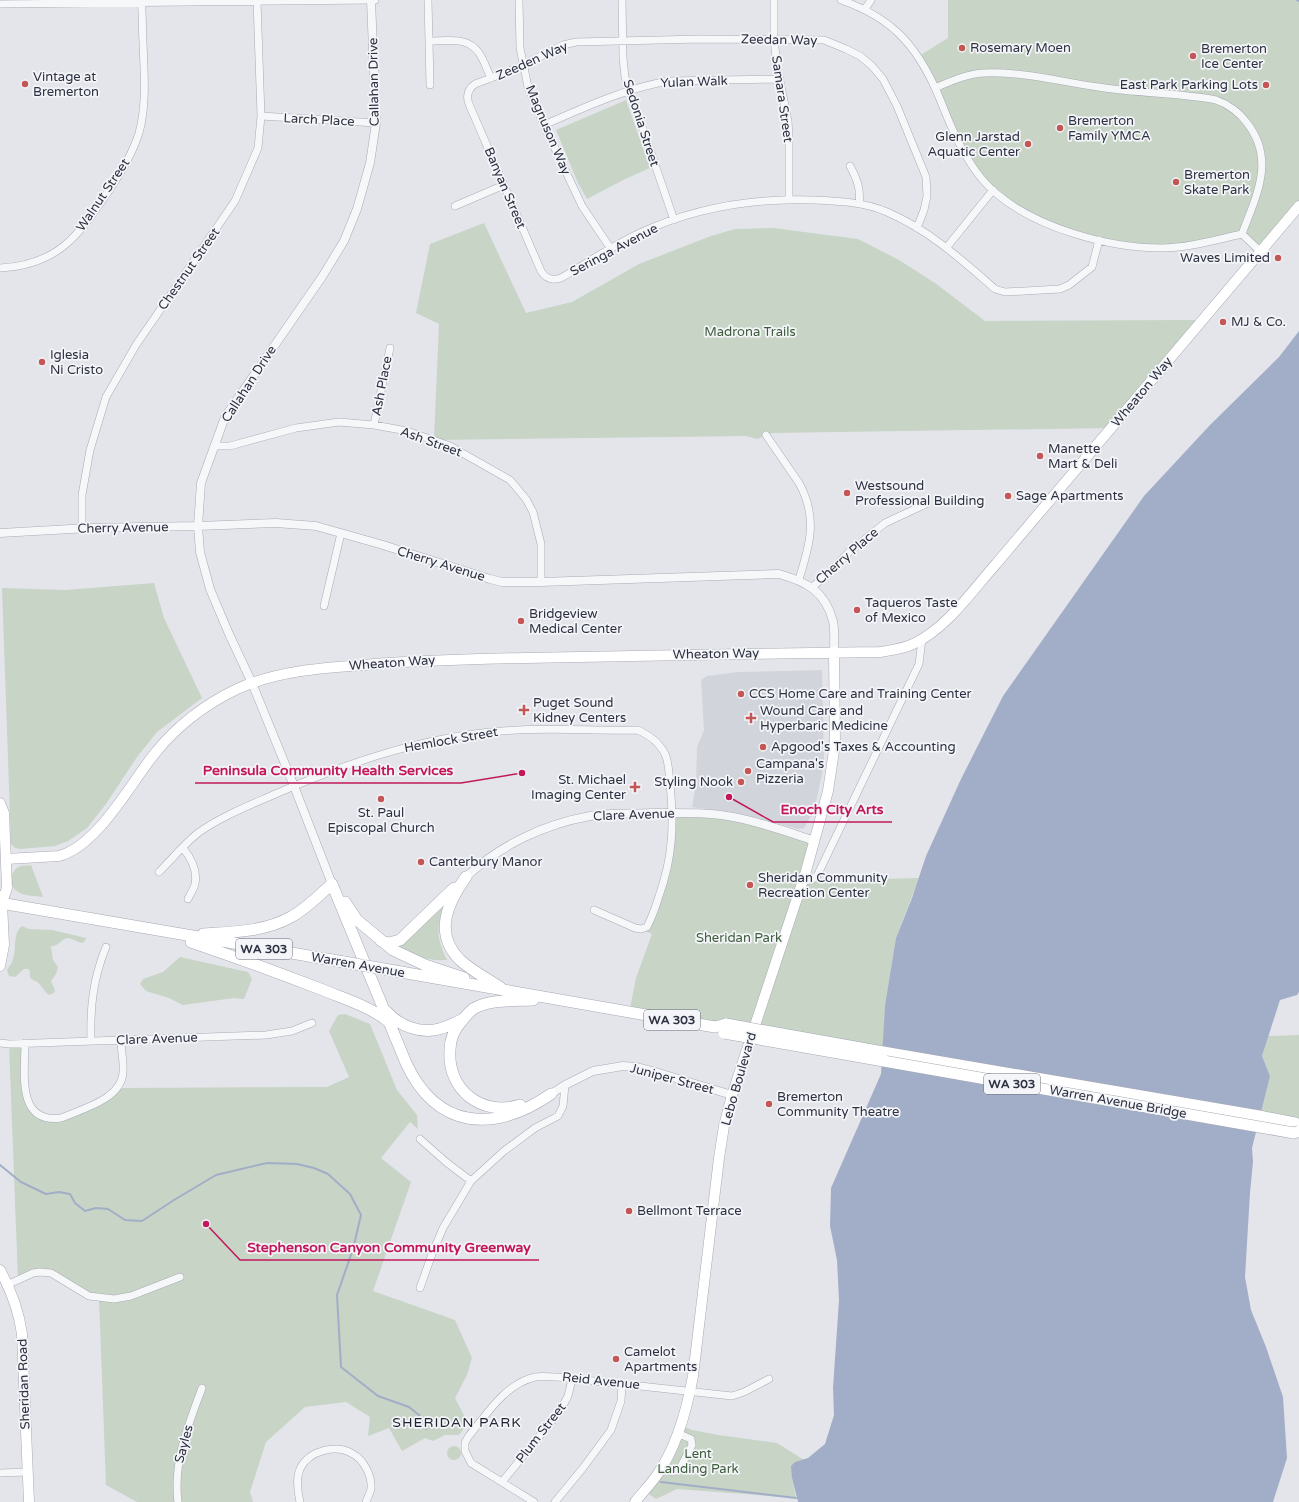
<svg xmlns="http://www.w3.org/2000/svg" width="1299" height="1502" font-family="'Varela Round',sans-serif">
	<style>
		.built { fill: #d2d4dc }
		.green { fill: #c7d4c6 }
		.water { fill: #a2aec7 }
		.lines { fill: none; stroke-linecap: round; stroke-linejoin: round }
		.stream { stroke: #a2aec7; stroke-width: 2 }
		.minor-casing { stroke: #a9abb5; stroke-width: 8 }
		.tertiary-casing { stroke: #a9abb5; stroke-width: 9 }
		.secondary-casing { stroke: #a9abb5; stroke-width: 11 }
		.primary-casing { stroke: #a4a8b5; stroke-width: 12 }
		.minor { stroke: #f6f7f9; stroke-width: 7 }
		.tertiary { stroke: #f6f7f9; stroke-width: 8 }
		.secondary { stroke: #fff; stroke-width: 10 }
		.primary { stroke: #fff; stroke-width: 11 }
		.primary-bridge-casing { stroke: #a4a8b5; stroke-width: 12; stroke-linecap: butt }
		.primary-bridge { stroke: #fff; stroke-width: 11 }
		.poi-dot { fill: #c35755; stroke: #f4f5f8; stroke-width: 1.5 }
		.labels { text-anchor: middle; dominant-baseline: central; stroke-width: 3.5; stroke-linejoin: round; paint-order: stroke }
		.shield { fill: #f4f5f8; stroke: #696c79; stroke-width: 1 }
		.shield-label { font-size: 12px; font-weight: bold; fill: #2d3142 }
		.street-label { font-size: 13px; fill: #2d3142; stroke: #f4f5f8 }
		.poi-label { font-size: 13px; fill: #2d3142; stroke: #f4f5f8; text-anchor: start }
		.park-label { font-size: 13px; fill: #3c5c3b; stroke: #f4f5f8 }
		.neighbourhood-label { font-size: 14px; letter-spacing: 1px; fill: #1f2233; stroke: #f4f5f8 }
		.leader { fill: none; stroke: #c2185b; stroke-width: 1.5 }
		.callout-dot { fill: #c2185b; stroke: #f4f5f8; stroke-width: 1.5 }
		.callout-label { font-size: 14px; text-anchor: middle; font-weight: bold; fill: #c2185b; stroke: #f4f5f8; stroke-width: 3.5; stroke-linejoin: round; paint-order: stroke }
	</style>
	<rect width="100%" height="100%" fill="#e4e5eb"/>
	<path class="built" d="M822,670l2,89 -2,15 -8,37 -10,17 -6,1 -53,-14 -53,-8 4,-23 1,-37 7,-17 -3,-50 6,-4 31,-4z"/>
	<path class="green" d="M948,0h351v206l-38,46 -19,-18 -81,14 -89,-15 -64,-31 -34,-34 -55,-112 29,-18z
		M626,100l24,68 -25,11 -38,20 -9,-16 -22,-53z
		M484,223l42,90 46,-11 67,-38 72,-28 24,-7 38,-1 85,11 41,21 36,23 50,38 218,-1 -92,108 -339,5 -15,6 -11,-3 -312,4 5,-116 -23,-11 14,-69z
		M154,583l10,35 38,80 -45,34 -20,25 -31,47 -19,24 -19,13 -13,5 -34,3 -6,-1 -4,-4 -9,-256 64,2z
		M673,813l40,1 102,27 -12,40 116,-3 -23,60 -11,67 -2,47 -254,-39 7,-35 16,-44 -11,-5 6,-2 18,-47z
		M31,865l12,32c-7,-1 -19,-1 -25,-5 -11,-7 -8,-22 3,-26 3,-1 7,0 10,-1z
		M445,901c-8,26 -10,34 2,59 -20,1 -31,-3 -48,-14l5,-3z
		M22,926l7,3 23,1 34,8 -1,3 -3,2c-4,-1 -9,-4 -13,-5 -8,0 -10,9 -18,8l2,14 5,7 -2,7 -5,7 4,9 -1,3 -5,2c-5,-4 -5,-6 -9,-10 -4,-7 -12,-2 -10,-14l-2,-2h-4l-9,8 -6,-1 -2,-6c2,-4 5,-6 6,-11 4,-11 -1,-25 9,-33z
		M180,957l68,15 4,7 -8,20 -10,-1 -51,7 -14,-7 -23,-7 -6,-7 3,-5 20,-7z
		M345,1014l25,10 27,66 20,25 1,14 -8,-7 -29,36 30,24 -38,109 82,29 17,38 -5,17 -12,23 13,25 -9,12h-14l-12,6 -8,-3 -23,13 -13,-23 -21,8 2,-19 -24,-15 -41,5 -39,35 -16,50 3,10h-116l-31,-17 -7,-187 -43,-23 -16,-3 -22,8 -9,-236 16,-1v50l11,20 25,5 57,-30 209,-1 22,-10 -20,-46 9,-16z
		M1299,1035v90l-40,-9 11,-40 -8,-20 6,-20z
		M680,1425l12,5 26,5 59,8 27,17 -9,2 -3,16 4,20 -119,-9 -21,10 -12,-8z
		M447 1453a7 7 0 1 1 14 0a7 7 0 1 1-14 0Z"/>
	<path class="water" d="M1299,331v661l-2,3 -17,5 -18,56 8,20 -18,72 1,14 -3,31 -5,84 6,33 15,37 17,50 4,61 -14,44h-475l-6,-24 -1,-12 4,-4 13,-4 17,-14 9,-29 -1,-27 6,-88 -2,-40 -7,-34 1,-38 50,-114 4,-69 11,-67 16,-40 14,-42 35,-77 42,-83 141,-200 66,-71 69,-68z"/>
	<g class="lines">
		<path class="stream" d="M1297,0l2,1
			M0,1165l21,17 25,12 13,-2 11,2 5,9 10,8 11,-3 12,1 17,11 17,1 32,-21 42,-25 51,-12 30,1 17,4 14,6 22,20 11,21 -8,34 -16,46 4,72 37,29 31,11 10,8 7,14
			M661,1482l135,16"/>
		<g class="minor-casing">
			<path id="minor" d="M428,0l1,41c17,0 39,-5 50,12 5,7 8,17 12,25
				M519,0l1,48 8,39 16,38 38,81 29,43
				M622,0l1,58 2,19 49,143
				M774,0v39l3,27 11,55 1,15v63
				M841,0c49,17 74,43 95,90 8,18 14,36 23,53 9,18 22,38 38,51 40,34 112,54 164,54 27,0 54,-8 81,-14l19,18
				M0,4l375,-4
				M865,9l6,-9
				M429,41l1,44
				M935,88c16,-7 32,-14 49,-15 35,-2 79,9 114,14 27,4 55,6 82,8 12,2 24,2 36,5 12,4 24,13 31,23 29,37 9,73 -5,111
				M261,116l115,7
				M544,125c41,-18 80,-36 124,-44l111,-2
				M850,166c7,13 11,23 9,38
				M455,206l49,-21
				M917,228l7,-18 3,-14 -1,-19 -29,-71 -14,-27 -11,-13 -12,-10 -14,-7 -22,-9 -123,-1 -125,3 -13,3 -46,23 -42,16c-7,5 -9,12 -6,20l72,167c5,8 11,10 20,7 26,-15 51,-32 79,-45 54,-25 113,-35 173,-33 25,1 51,2 74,12 42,18 75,48 108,77l10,3 55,-3 9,-4 23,-18 7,-27
				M947,247l46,-57
				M0,268c58,-3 78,-32 108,-76 13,-19 24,-37 31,-59 8,-29 5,-61 4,-91 -1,-14 0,-28 -2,-42
				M374,425l16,-77
				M766,435l33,48c19,34 11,62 0,96
				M214,446h16l66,-18 43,-6 35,3 33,6 43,15 60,34 16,19 7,13 8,32v38
				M82,529v-34l8,-45 16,-53 30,-52 99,-144 23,-53 3,-32 -4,-115
				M812,587l14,-11 23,-24 36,-29 41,-19
				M324,606l17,-73
				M183,848c8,10 15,22 12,36 -1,5 -5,10 -7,15
				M159,872c13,-13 25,-28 39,-39 22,-16 50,-27 75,-38 74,-32 149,-58 229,-64 45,-4 91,0 136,-1 12,6 21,12 27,24 4,8 4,21 5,30 4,40 3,73 -11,112 -3,10 -7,21 -12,31l-6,2 -6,-1 -41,-18
				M803,881l8,-1 6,-4 102,-212 3,-25
				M91,1041c-1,-34 2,-62 15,-94
				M0,1043l9,1 257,-9 26,-4 20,-8
				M25,1043c0,29 -9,81 36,75 21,-9 61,-19 62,-46 1,-10 -2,-21 -2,-31
				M420,1139l26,23 25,19
				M7,1285l26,-12 7,-1 11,1 38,23 25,3 17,-3 49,-19
				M420,1288l12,-34 11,-26 28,-47 33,-30 31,-23 23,-12 5,-10 2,-21
				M662,1466l11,6 6,-2 13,-25 -1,-6 -14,-6
				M0,1473l27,-1
				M502,1482l58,-71 8,-15 4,-17
				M178,1502c-5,-41 10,-76 24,-114
				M300,1502c-2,-9 -4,-24 0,-33 9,-19 36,-25 53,-15 11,6 19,22 18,34 0,4 -4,10 -5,14
				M534,1502l-63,-39 -6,-12v-8l3,-6c19,-23 37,-53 67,-60 7,-1 15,0 22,0l175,19 12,-4 25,-13
				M555,1502l28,-34 28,-38 10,-29 1,-17"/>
		</g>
		<g class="tertiary-casing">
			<path id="tertiary" d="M0,533l89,-5 109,-2 78,-3 40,3 67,19 107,34 12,3h39l238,-8c28,8 46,17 54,47 2,9 1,21 1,31
				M466,877c34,-32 79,-53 124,-61 20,-3 41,-2 61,-3 28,0 55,-1 82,4 28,5 55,15 82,24
				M332,884l-38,-98 -42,-103 -23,-49 -19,-45 -10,-37 -2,-26 3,-43 24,-66 97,-140 22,-36 13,-32 13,-46 6,-40 -5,-123
				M551,1094l14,-9 28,-14 30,-5 14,1 15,4 80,24"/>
		</g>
		<g class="secondary-casing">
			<path id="secondary" d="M0,803l4,10 3,75 -5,15
				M6,859l53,-3c39,-10 72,-74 97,-104 21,-26 50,-48 81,-63 40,-18 83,-21 127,-24 54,-5 107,-6 161,-7 118,-2 237,-5 355,-6 11,-2 23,-3 33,-8 33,-15 59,-53 83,-80l303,-358
				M0,966l4,-21 -2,-42 -2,-7
				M0,1270c11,20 19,42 22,64l7,168
				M635,1502c7,-9 15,-17 22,-27 19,-27 30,-66 36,-99l26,-218 5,-32 8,-31 74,-224 22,-80 7,-47 -1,-92"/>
		</g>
		<g class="primary-casing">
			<path id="primary" d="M466,877c-18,25 -33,56 -6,83 12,11 28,19 41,28
				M332,884l74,179c31,67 88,70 145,31
				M345,902l12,18 36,30 32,15 39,13
				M0,903l344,59
				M203,934c30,-2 61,-2 88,-17 15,-8 28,-22 41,-33
				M381,941l8,2 11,-3 54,-52
				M191,942c44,15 88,31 132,48 22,9 48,17 66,32
				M378,968l337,59 11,-3
				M387,1012c12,14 34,22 52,17 8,-2 16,-6 24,-10
				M883,1052l376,64 36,7 4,2
				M520,1105c-38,12 -73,-15 -70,-55 0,-10 4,-20 11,-28 3,-4 7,-9 12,-13 17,-10 41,-8 60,-9"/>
		</g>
		<use href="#minor" class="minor"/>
		<use href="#tertiary" class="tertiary"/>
		<use href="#secondary" class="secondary"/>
		<use href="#primary" class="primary"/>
		<g class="primary-bridge-casing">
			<path id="primary-bridge" d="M344,962l34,6
				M726,1024l157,28
				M724,1033l570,100 5,-2"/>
		</g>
		<use href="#primary-bridge" class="primary-bridge"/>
	</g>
	<g class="poi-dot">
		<circle cx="962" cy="48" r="4"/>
		<circle cx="1193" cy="56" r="4"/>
		<circle cx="25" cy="84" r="4"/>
		<circle cx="1266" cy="85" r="4"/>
		<circle cx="1060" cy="128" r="4"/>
		<circle cx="1028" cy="144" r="4"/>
		<circle cx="1176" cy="182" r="4"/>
		<circle cx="1278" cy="258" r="4"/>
		<circle cx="1223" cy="322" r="4"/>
		<circle cx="42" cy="362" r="4"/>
		<circle cx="1040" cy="456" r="4"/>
		<circle cx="847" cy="493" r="4"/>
		<circle cx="1008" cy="496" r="4"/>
		<circle cx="857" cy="610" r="4"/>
		<circle cx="521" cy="621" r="4"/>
		<circle cx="741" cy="694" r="4"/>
		<path d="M522 704h4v4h4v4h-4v4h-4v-4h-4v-4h4z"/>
		<path d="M749 712h4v4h4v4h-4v4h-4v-4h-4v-4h4z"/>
		<circle cx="763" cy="747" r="4"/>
		<circle cx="748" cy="771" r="4"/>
		<circle cx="741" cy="782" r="4"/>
		<path d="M633 781h4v4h4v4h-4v4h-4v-4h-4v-4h4z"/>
		<circle cx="381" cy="799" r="4"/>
		<circle cx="421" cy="862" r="4"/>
		<circle cx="750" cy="885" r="4"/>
		<circle cx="769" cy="1104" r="4"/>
		<circle cx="629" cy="1211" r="4"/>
		<circle cx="616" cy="1359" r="4"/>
	</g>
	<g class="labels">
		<g class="shield">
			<rect x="236" y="939" width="56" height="20" rx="3"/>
			<rect x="644" y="1010" width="56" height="20" rx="3"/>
			<rect x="984" y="1074" width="56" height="20" rx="3"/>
		</g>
		<g class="shield-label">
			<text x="264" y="949">WA 303</text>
			<text x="672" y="1020">WA 303</text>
			<text x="1012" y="1084">WA 303</text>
		</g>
		<g class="street-label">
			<text transform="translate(779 40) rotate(1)">Zeedan Way</text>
			<text transform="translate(532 61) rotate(-24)">Zeeden Way</text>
			<text transform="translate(374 82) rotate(-91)">Callahan Drive</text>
			<text transform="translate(694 82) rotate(-2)">Yulan Walk</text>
			<text transform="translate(782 99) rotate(82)">Samara Street</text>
			<text transform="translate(319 120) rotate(3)">Larch Place</text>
			<text transform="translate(641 123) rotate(72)">Sedonia Street</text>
			<text transform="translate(548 130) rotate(67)">Magnuson Way</text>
			<text transform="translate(505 188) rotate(67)">Banyan Street</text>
			<text transform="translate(103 195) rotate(-56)">Walnut Street</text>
			<text transform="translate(614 250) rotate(-28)">Seringa Avenue</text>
			<text transform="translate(189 269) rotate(-55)">Chestnut Street</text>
			<text transform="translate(249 384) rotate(-57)">Callahan Drive</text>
			<text transform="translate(382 386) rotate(-79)">Ash Place</text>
			<text transform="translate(1142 392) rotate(-50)">Wheaton Way</text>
			<text transform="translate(431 442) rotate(20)">Ash Street</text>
			<text transform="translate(123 528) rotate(-1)">Cherry Avenue</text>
			<text transform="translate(847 556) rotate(-41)">Cherry Place</text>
			<text transform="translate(441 564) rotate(17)">Cherry Avenue</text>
			<text transform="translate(716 654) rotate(-1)">Wheaton Way</text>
			<text transform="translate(392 663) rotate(-4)">Wheaton Way</text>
			<text transform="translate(451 740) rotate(-10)">Hemlock Street</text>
			<text transform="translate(634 815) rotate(-2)">Clare Avenue</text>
			<text transform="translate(358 965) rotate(10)">Warren Avenue</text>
			<text transform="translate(157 1039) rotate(-2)">Clare Avenue</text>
			<text transform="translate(672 1079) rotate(15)">Juniper Street</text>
			<text transform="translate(739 1079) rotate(-74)">Lebo Boulevard</text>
			<text transform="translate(1118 1102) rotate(10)">Warren Avenue Bridge</text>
			<text transform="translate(601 1381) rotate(6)">Reid Avenue</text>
			<text transform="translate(24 1384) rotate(-92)">Sheridan Road</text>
			<text transform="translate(541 1433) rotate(-52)">Plum Street</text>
			<text transform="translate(184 1444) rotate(-75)">Sayles</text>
		</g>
		<g class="poi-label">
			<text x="970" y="48">Rosemary Moen</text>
			<text x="1201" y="49">Bremerton<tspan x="1201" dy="15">Ice Center</tspan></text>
			<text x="33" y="77">Vintage at<tspan x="33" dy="15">Bremerton</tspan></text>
			<text x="1258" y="85" text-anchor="end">East Park Parking Lots</text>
			<text x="1068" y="121">Bremerton<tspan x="1068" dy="15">Family YMCA</tspan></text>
			<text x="1020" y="137" text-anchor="end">Glenn Jarstad<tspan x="1020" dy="15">Aquatic Center</tspan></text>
			<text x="1184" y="175">Bremerton<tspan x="1184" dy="15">Skate Park</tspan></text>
			<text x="1270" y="258" text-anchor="end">Waves Limited</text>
			<text x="1231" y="322">MJ &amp; Co.</text>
			<text x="50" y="355">Iglesia<tspan x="50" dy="15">Ni Cristo</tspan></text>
			<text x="1048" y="449">Manette<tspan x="1048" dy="15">Mart &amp; Deli</tspan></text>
			<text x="855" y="486">Westsound<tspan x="855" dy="15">Professional Building</tspan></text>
			<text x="1016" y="496">Sage Apartments</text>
			<text x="865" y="603">Taqueros Taste<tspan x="865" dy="15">of Mexico</tspan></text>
			<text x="529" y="614">Bridgeview<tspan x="529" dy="15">Medical Center</tspan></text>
			<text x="749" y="694">CCS Home Care and Training Center</text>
			<text x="533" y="703">Puget Sound<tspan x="533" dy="15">Kidney Centers</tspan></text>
			<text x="760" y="711">Wound Care and<tspan x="760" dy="15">Hyperbaric Medicine</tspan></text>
			<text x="771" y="747">Apgood's Taxes &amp; Accounting</text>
			<text x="756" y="764">Campana's<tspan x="756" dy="15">Pizzeria</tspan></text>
			<text x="626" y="780" text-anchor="end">St. Michael<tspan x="626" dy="15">Imaging Center</tspan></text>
			<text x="733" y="782" text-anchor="end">Styling Nook</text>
			<text x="381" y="813" text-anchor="middle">St. Paul<tspan x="381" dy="15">Episcopal Church</tspan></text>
			<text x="429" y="862">Canterbury Manor</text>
			<text x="758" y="878">Sheridan Community<tspan x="758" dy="15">Recreation Center</tspan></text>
			<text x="777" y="1097">Bremerton<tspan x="777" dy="15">Community Theatre</tspan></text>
			<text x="637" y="1211">Bellmont Terrace</text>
			<text x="624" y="1352">Camelot<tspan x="624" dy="15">Apartments</tspan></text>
		</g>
		<g class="park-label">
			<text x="750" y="332">Madrona Trails</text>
			<text x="739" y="938">Sheridan Park</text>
			<text x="698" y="1454">Lent<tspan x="698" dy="15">Landing Park</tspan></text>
		</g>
		<g class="neighbourhood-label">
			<text x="457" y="1422">SHERIDAN PARK</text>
		</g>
	</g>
	<path class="leader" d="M522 773L461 783H195M729 797L773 822H892M206 1224L240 1260H539"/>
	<g class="callout-dot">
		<circle cx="522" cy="773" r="4"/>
		<circle cx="729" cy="797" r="4"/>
		<circle cx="206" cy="1224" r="4"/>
	</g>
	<g class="callout-label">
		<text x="328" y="775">Peninsula Community Health Services</text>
		<text x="832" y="814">Enoch City Arts</text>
		<text x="389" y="1252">Stephenson Canyon Community Greenway</text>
	</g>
</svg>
